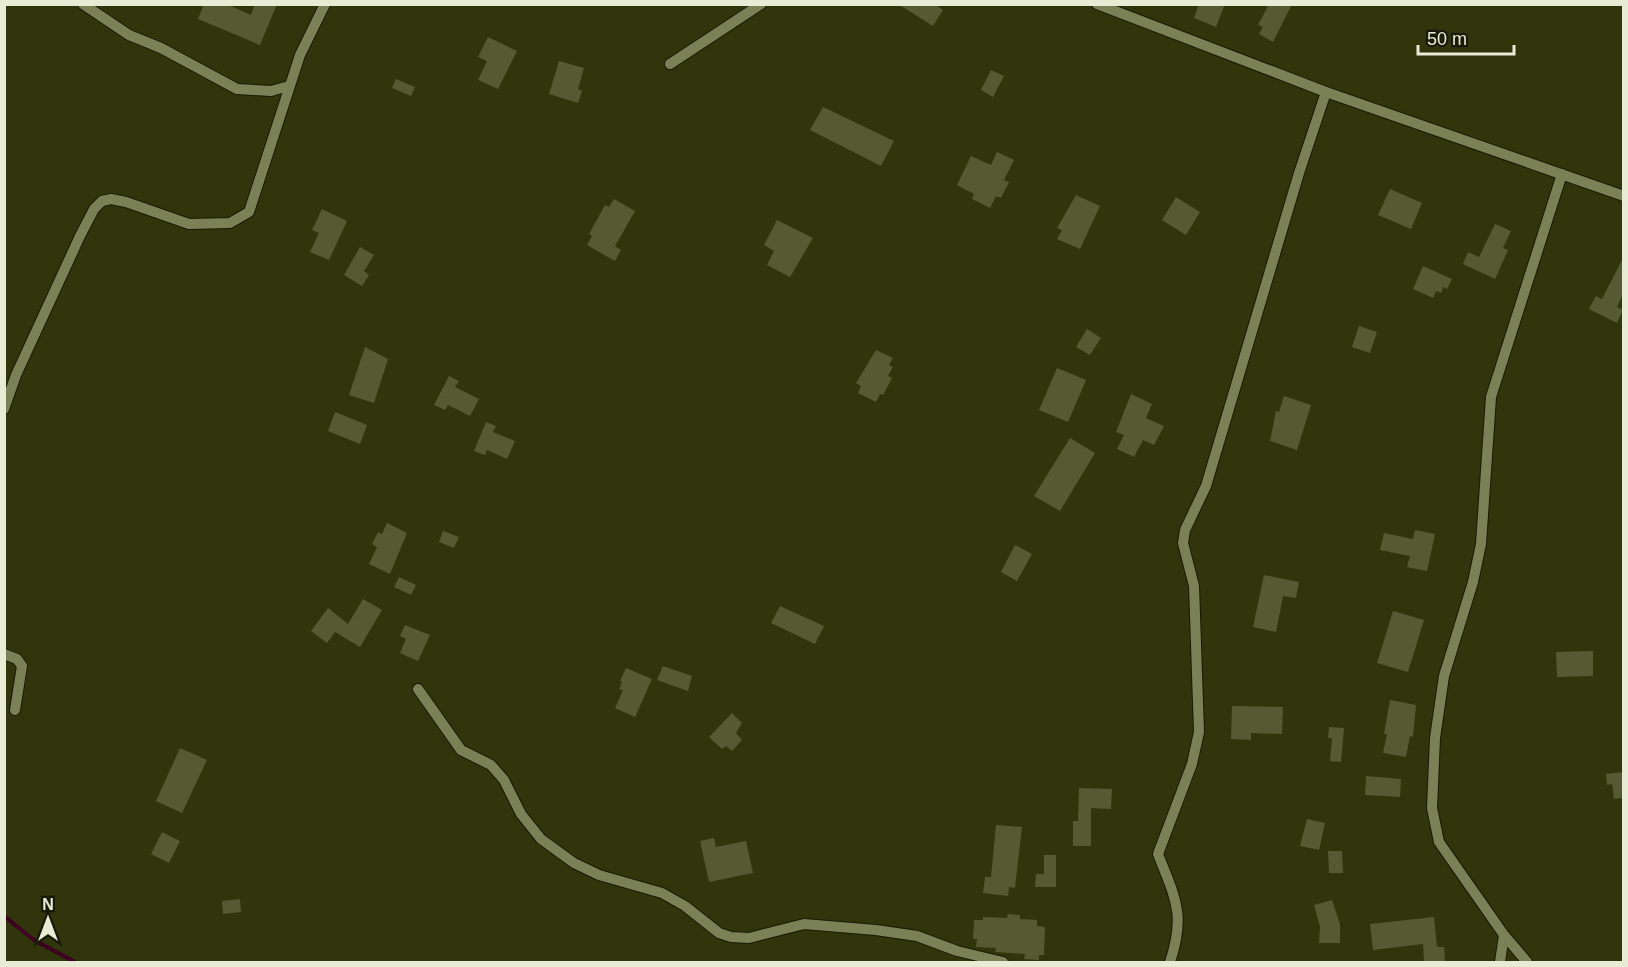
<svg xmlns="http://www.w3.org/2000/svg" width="1628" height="967" font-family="Arial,sans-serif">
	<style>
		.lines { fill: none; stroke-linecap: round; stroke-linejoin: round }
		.stream { stroke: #3e0021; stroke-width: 4 }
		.building { fill: #555a32 }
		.minor-casing { stroke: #191b00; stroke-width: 12 }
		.minor { stroke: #7b8157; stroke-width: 10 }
	</style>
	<rect width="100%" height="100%" fill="#30350c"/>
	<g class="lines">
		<path class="stream" d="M4,916l30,24 41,22"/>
	</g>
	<path class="building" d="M204,4h22l25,11 4,-11h22l-17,41 -62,-26z
		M898,4h36l9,6 -10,16z
		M1199,4h26l-9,23 -22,-9z
		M1269,4h23l-19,38 -14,-8 4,-7 -5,-2z
		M488,37l29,14 -19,38 -20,-9 9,-19 -9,-4z
		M559,61l25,7 -6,21 4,2 -4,12 -29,-9z
		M991,70l13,6 -11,21 -12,-7z
		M396,79l19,8 -4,9 -19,-8z
		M823,107l71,34 -13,25 -71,-36z
		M997,152l17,8 -10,20 5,2 -8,16 -5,-2 -6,12 -18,-9 2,-5 -17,-9 14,-29 20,9z
		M1390,189l32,14 -11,26 -33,-14z
		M1076,195l24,11 -20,43 -23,-10 5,-9 -5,-2z
		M1176,197l24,15 -14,23 -24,-15z
		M614,199l21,12 -20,35 6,4 -6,11 -28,-16 5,-9 -3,-2 16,-29 4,2z
		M322,209l25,12 -18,39 -19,-8 9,-19 -7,-3z
		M777,220l36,18 -23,39 -23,-12 7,-14 -10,-6z
		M1495,224l16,7 -8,17 5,2 -13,29 -32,-15 5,-12 11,5z
		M360,247l14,8 -10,16 5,4 -7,11 -18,-11z
		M1623,258v36l-6,13 6,3 -6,13 -28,-14 7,-13 6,3z
		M1423,266l29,13 -5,10 -4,-2 -2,6 -5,-2 -3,7 -20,-9z
		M1359,326l18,6 -7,21 -18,-6z
		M1087,329l14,9 -11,17 -14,-8z
		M365,347l23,12 -14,44 -25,-8z
		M876,350l17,8 -4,7 4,2 -5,9 4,2 -9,17 -3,-1 -4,8 -18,-9 3,-7 -5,-3z
		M1057,368l29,12 -18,42 -29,-12z
		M449,376l10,5 -4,6 24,12 -9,17 -22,-11 -3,5 -11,-5z
		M1131,394l21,10 -6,14 18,8 -10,19 -11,-5 -9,17 -17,-8 7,-14 -8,-3z
		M1284,396l27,9 -14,45 -27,-9 6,-30 3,1z
		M335,412l32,13 -7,19 -32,-13z
		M486,422l10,4 -3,6 22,9 -8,18 -20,-9 -2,5 -11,-4z
		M1070,438l25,15 -35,58 -26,-15z
		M387,523l20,10 -17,41 -21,-10 8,-17 -5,-3 6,-12 4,2z
		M1415,530l20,4 -8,37 -20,-4 3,-11 -30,-6 4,-17 29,6z
		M443,531l16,6 -5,11 -15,-6z
		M1015,545l17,9 -15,27 -16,-9z
		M1264,575l35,7 -3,16 -13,-2 -7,36 -23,-5z
		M399,577l17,8 -5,10 -17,-8z
		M363,599l19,11 -22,37 -25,-15 -8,11 -16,-12 17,-23 20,16z
		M780,606l44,20 -9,18 -44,-21z
		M1393,611l31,9 -16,52 -31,-9z
		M405,625l25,10 -12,26 -18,-8 6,-14 -6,-3z
		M1593,651v25l-36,1 -1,-25z
		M663,666l29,10 -4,15 -31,-11z
		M626,668l26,11 -17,38 -20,-9 8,-18 -4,-1 3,-7 -2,-1z
		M1390,700l26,5 -3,32 -3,-1 -4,21 -23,-4 4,-19h-3z
		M1232,706l51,1 -1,27 -31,-1v7l-20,-1z
		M732,713l10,10 -6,10 6,7 -10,11 -6,-5 -4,3 -13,-12z
		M1329,727l15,1 -3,34 -11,-1 2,-23h-4z
		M180,748l27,12 -25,53 -26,-12z
		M1623,772v26l-9,1 -2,-15 -5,1 -1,-11z
		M1366,776l35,3 -1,18 -35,-2z
		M1079,788l33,1 -1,20 -20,-1v38h-18v-25h5z
		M1307,819l18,4 -6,27 -19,-4z
		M996,825l26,2 -7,61 -6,-1 -1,9 -25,-3 2,-16h6z
		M162,832l18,9 -11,22 -18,-9z
		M714,838l2,9 30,-6 7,32 -44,9 -9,-41z
		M1328,851h14l1,22h-14z
		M1044,855h12v32h-21l1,-13h8z
		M240,899l1,13 -18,2 -1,-13z
		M1332,900l8,24v19h-21l1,-16 -6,-22z
		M1008,914l12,1v4l17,1v6l8,1 -1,28h-5v5l-15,-1 1,-5 -30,-2 1,-4 -20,-1 1,-8h-4l1,-19h9v-3l24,1z
		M1434,917l3,30h7l1,16h-21l-1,-19 -50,6 -3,-26z"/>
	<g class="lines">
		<g class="minor-casing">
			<path id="minor" d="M83,4l46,31 32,13 76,41 34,2 18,-5
				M1097,4l229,88 298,104
				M670,64l91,-60
				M4,409l12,-34 64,-139 14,-27 8,-8 9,-2 15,3 63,22 41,-1 19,-11 51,-157 25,-51
				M4,654l13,5 5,7 -7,44
				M418,689l43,61 30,15 13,15 17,34 20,25 33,24 25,12 63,18 23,13 34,27 12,4 18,1 55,-14 72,6 41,6 40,15 46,11
				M1170,962c16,-48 5,-64 -12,-108l34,-90 7,-32 -5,-146 -11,-43 2,-13 21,-44 93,-313 27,-81
				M1500,962l4,-27
				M1527,962l-23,-27 -65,-93 -7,-34 3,-70 9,-62 29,-94 8,-38 10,-147 71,-223"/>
		</g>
		<use href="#minor" class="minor"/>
	</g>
	<rect width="1628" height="967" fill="none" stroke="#e8ecd5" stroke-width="12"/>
	<g transform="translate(48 919)" stroke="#191b0a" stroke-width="4.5" paint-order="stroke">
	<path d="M0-4.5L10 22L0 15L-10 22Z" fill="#e8ecd5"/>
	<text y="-9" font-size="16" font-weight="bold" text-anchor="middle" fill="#e8ecd5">N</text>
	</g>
	<path d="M1418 45v9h96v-9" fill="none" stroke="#e8ecd5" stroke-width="3"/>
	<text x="1427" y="45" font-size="18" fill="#e8ecd5" stroke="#191b0a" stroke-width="4.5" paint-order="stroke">50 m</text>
</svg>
